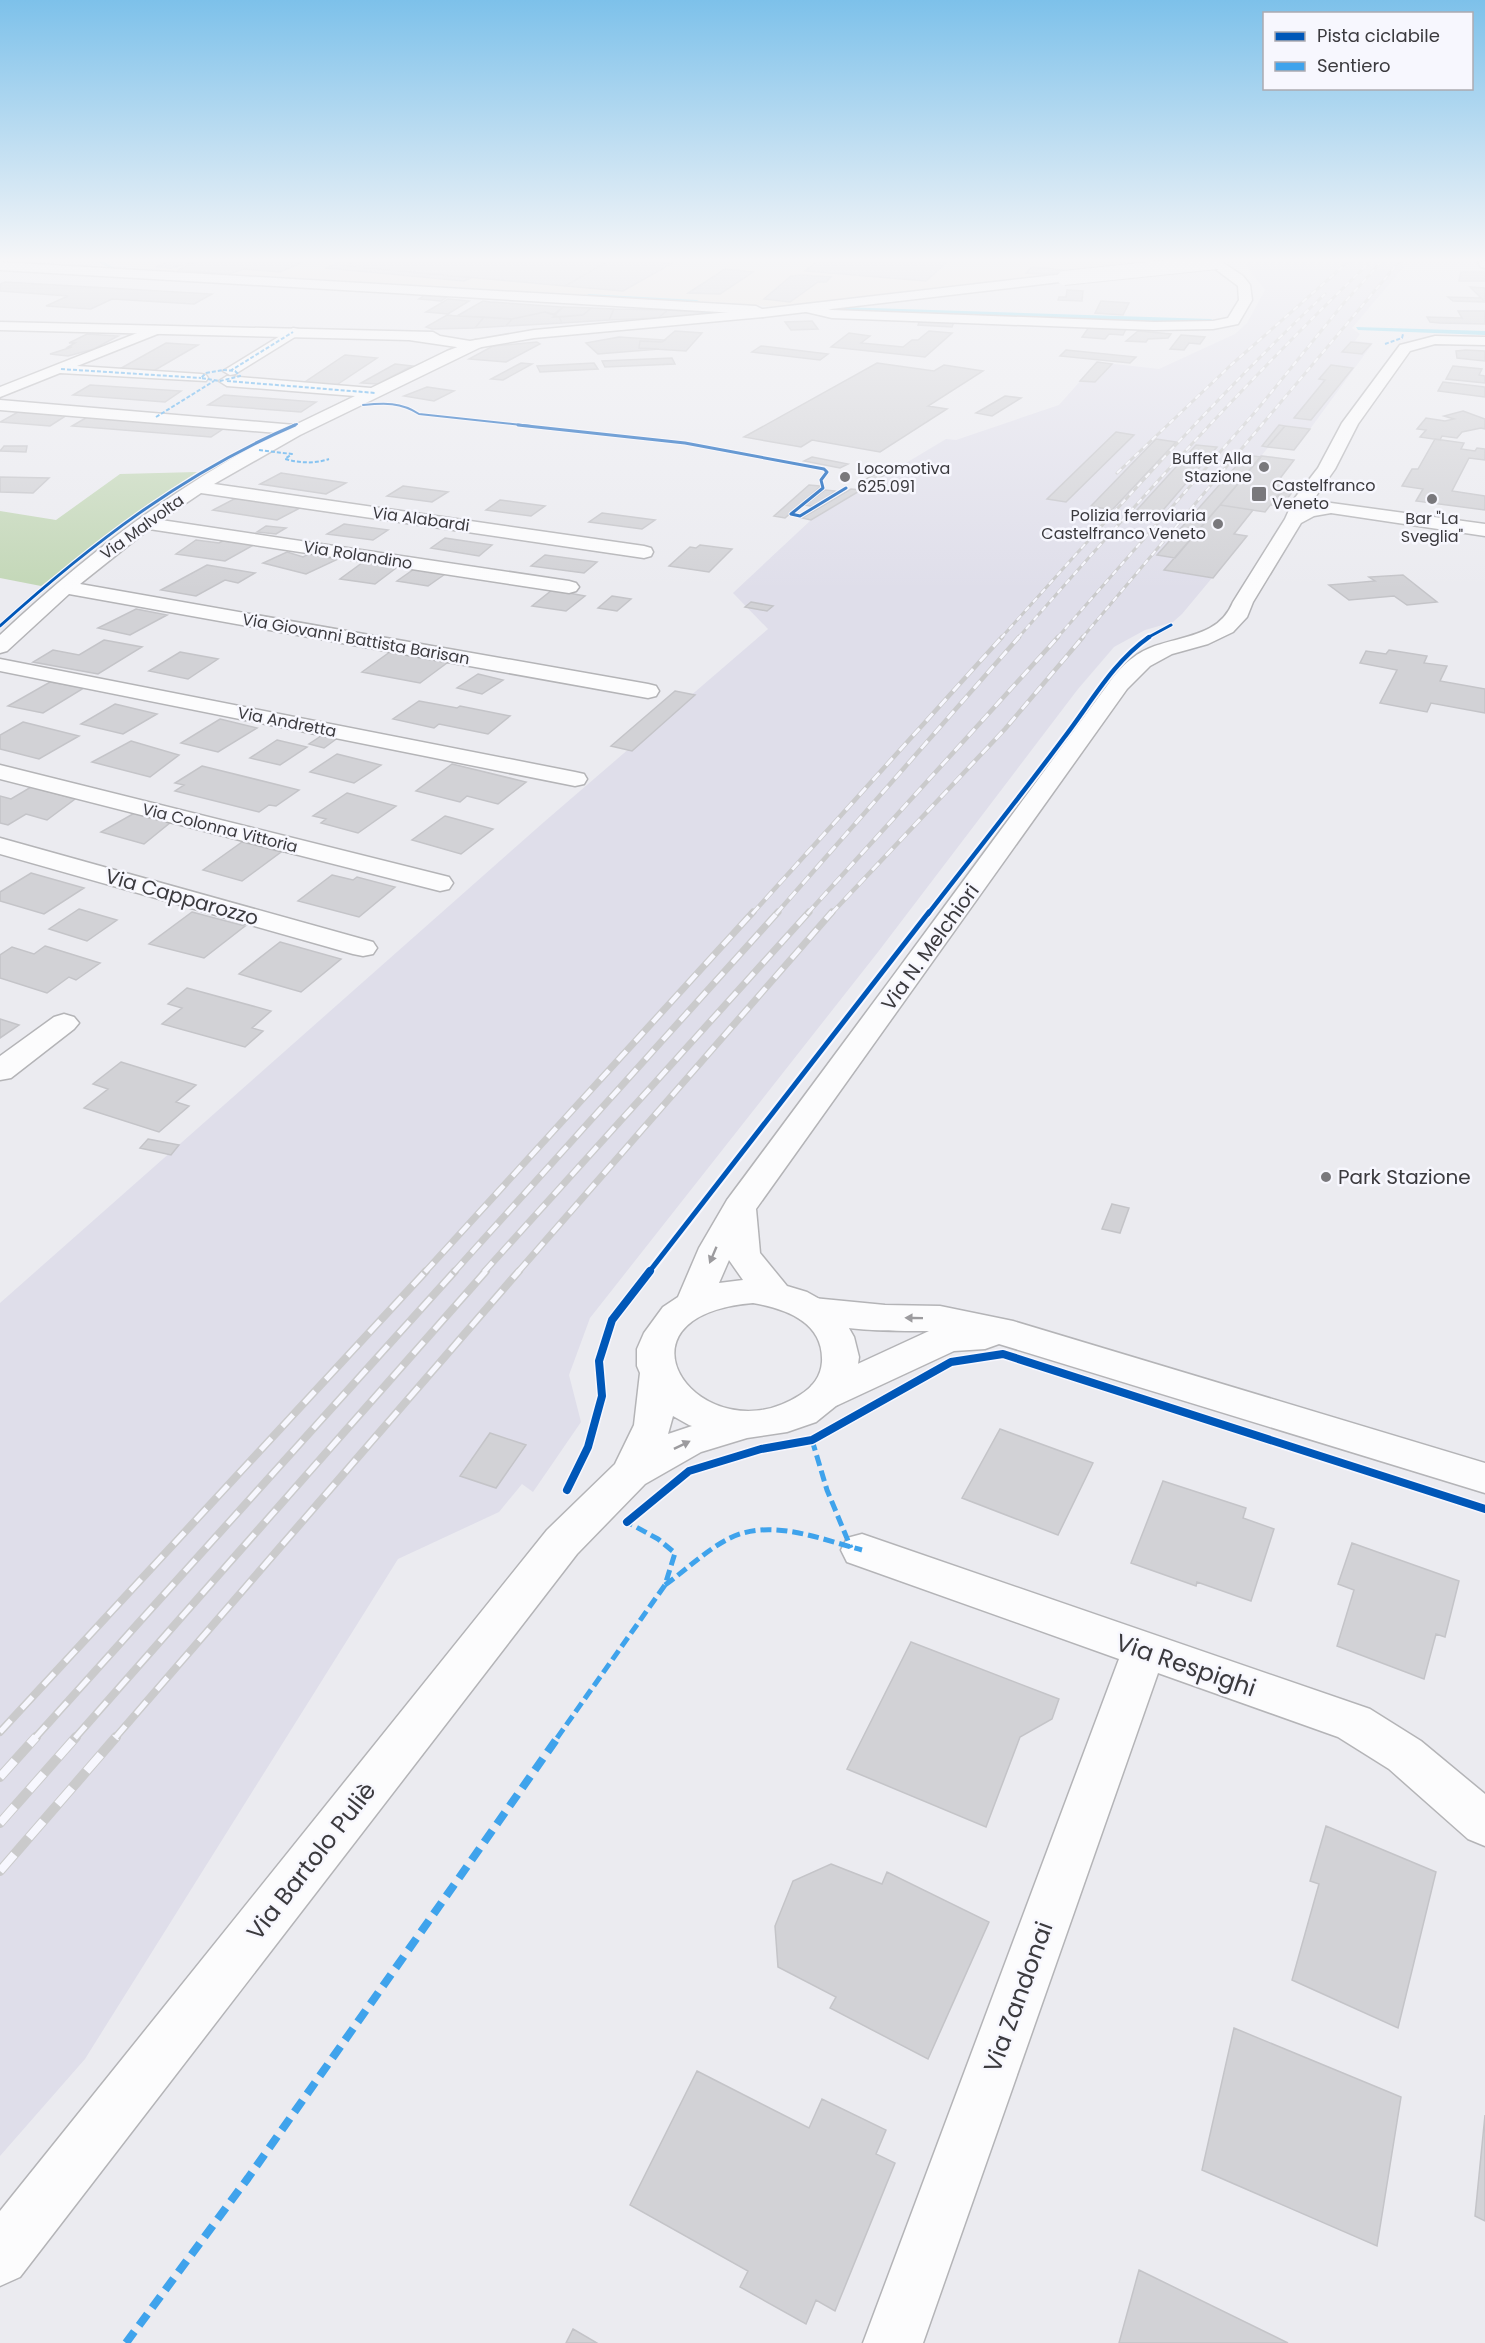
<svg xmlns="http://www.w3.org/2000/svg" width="1485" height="2343" font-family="Poppins,sans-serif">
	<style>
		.built { fill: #dfdeea }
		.industrial { fill: #ebe4dc }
		.green { fill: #c3d7b7 }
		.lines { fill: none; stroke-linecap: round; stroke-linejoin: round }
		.stream { fill: #7dd5ee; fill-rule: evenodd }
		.building { fill: #d2d2d6; stroke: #c4c4c8; stroke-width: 1.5 }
		.street-casing { stroke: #b4b4b7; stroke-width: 3 }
		.secondary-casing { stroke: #b4b4b7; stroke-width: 3 }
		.street { fill: #fcfcfd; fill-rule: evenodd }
		.secondary { fill: #fcfcfd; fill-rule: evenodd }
		.rail-far4-casing { stroke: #cacacb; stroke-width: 3 }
		.rail-far3-casing { stroke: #cacacb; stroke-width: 4.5 }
		.rail-far2-casing { stroke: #cacacb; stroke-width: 7 }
		.rail-far1-casing { stroke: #cacacb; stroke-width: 8 }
		.rail-casing { stroke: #cacacb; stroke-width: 10 }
		.rail-far4 { stroke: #f7f7fe; stroke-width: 2; stroke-dasharray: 6; stroke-linecap: butt }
		.rail-far3 { stroke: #f7f7fe; stroke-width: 3; stroke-dasharray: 10; stroke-linecap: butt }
		.rail-far2 { stroke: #f7f7fe; stroke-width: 4.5; stroke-dasharray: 13; stroke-linecap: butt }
		.rail-far1 { stroke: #f7f7fe; stroke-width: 5; stroke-dasharray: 16; stroke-linecap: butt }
		.rail { stroke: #f7f7fe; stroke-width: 8; stroke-dasharray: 22; stroke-linecap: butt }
		.secondary-bridge-casing { stroke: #b4b4b7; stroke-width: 16; stroke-linecap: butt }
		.secondary-bridge { stroke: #fcfcfd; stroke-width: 14 }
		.quiet-far2 { stroke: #3fa3ec; stroke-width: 2; stroke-dasharray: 4 2; stroke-linecap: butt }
		.quiet-far1 { stroke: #3fa3ec; stroke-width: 5; stroke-dasharray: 11 5; stroke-linecap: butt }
		.quiet { stroke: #3fa3ec; stroke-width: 8; stroke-dasharray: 14 8; stroke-linecap: butt }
		.cycleway-far4-casing { stroke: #f7f7fe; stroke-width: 4 }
		.cycleway-far3-casing { stroke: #f7f7fe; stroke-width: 5 }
		.cycleway-far2-casing { stroke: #f7f7fe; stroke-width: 8 }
		.cycleway-far1-casing { stroke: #f7f7fe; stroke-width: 9 }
		.cycleway-casing { stroke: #f7f7fe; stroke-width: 11 }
		.cycleway-far4 { stroke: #0057b8; stroke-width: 2 }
		.cycleway-far3 { stroke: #0057b8; stroke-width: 3 }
		.cycleway-far2 { stroke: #0057b8; stroke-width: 4.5 }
		.cycleway-far1 { stroke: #0057b8; stroke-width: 5 }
		.cycleway { stroke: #0057b8; stroke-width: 8 }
		.oneway { fill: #9c9b9e }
		.poi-dot { fill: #79787c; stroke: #f7f7fe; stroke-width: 2 }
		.labels { text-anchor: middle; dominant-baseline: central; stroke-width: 5; stroke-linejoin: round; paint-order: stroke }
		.far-poi-label { font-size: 16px; fill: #3b3a3e; stroke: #f7f7fe; text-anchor: end }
		.far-street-label { font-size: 16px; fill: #3b3a3e; stroke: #f7f7fe }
		.street-label { font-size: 20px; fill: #3b3a3e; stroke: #f7f7fe }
		.poi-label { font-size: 20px; fill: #3b3a3e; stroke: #f7f7fe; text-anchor: start }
		.near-street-label { font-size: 24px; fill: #3b3a3e; stroke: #f7f7fe }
	</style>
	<rect width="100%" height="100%" fill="#ebebf0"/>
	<path class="built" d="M1248,262h160l-56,66 8,6 -5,7 18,2 -63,86 -25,-3 -23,29 32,5 -16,20 10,2 -5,8 -18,22 -12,-1 -19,22 13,3 -65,78 -9,8 -28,8 -31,17 -36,42 -200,263 -288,366 -21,57 12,47 -48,70 -11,-8 -23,28 -101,47 -313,500 -85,97v-853l544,-481 224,-193 -35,-36 78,-73 135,-81 10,1 103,-35 38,-43 62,7 76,-35 12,-11 18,-33 -19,-25z"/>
	<path class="industrial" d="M113,262h1013l9,3 -357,42 -59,-5 -575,-33z"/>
	<path class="green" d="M197,472l-49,32 -107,82 -41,-8v-67l56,9 64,-46z"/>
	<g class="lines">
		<path class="stream" d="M104,262l10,6v2l-16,-8z
			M588,294l109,6 3,2 -3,2 -111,-7z
			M839,307l372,12 3,2 -3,2 -370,-13z
			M685,308l37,2 3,2 -3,2 -39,-3z
			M1356,327l129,4v4l-127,-5z"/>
	</g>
	<path class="building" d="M168,262h19l3,1 -19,5 -15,-1z
		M196,262h107l-23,10 -36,-3 -15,5 -51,-4z
		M339,262h15l-8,4 125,12 -7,3 -138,-13z
		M354,262h253l-42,24 -219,-20z
		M607,262h50l14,2 -48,27 -58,-5z
		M816,262h131l-21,19 -121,-10z
		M1032,267l32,3 -6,5 -32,-2z
		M725,269l28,3 -33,22 -32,-1z
		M1461,272h24v9h-26z
		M802,275l29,2 -5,5h-8l-28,20 -26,-3 27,-23z
		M5,282l207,12 -18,10 -82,-5 -21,10 -45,-3 22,-10 -68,-5v-7z
		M1470,287l15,1v14z
		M1067,290l16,1 -1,10 -24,-1 1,-3h7z
		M425,295l22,2 -6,4 -22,-2z
		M1448,297l33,1 4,4 -32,-1z
		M448,299l21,2 -21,13 -22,-2z
		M483,301l7,1 73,5 -9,7 -9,-2 -33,7 -55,-3z
		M1101,301l28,2 -6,12 -28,-2z
		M563,307l28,1 -8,7 -30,2z
		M591,308l23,1 -5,11 -47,3 -3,-6 24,-2z
		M614,309l54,1 -10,8 -49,2z
		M668,310l35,2 -4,3 -41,3z
		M1458,311h27v13l-45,-1 -10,-1 -3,-5 35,1z
		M545,312l14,5 3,6 -56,3 6,-7z
		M447,315l10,1 27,1 -9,11 -43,1 -6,-2z
		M484,317l28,2 -6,7 -31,2z
		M920,320l34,2 -2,5 -34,-2z
		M812,321l6,8 -27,1 -6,-8z
		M1089,327l18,1 19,1 -3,6 -14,-1 -4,5 -23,-2z
		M675,331l27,2 -16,18 -47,-3 1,-7 22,1z
		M929,331l23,2 -27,24 -94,-10 18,-14 21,3 -9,7 42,4 9,-7h6z
		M1138,331l33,3 -3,4 -20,1 -2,3 -20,-1z
		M87,334l31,2 -24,13 -26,7 -18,-2 22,-7h-4l7,-4h-6z
		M1181,335l24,2 -5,7 -11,-1 -5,7 -14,-1z
		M619,337l46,3 -3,2 -22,-1 -1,7 20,1 -61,5 -12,-11z
		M537,342l3,2 -34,18 -37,-3 24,-13z
		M1351,342l20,2 -9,10 -20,-2z
		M166,343l32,2 -48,28 -34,-2z
		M761,346l67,8 -8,6 -68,-8z
		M1066,350l70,7 -6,6 -70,-7z
		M1466,350l19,1v10l-28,-3 -1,-7z
		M345,355l32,3 -42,28 -33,-2z
		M672,358l3,6 -70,3 -3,-6z
		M1097,362l15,2 -17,18 -15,-1z
		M521,363l11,1 -29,16 -12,-1z
		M594,363l4,6 -58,3 -3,-6z
		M877,363l57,8 10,-6 39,6 -55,35 19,3 -67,43 -68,-12 -11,7 -57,-10z
		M395,364l17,2 -34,18 -17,-1z
		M1331,365l22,3 -42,52 -17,-2 31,-38 -6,-1z
		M1453,366l29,3 -3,6 6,1v7l-39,-4z
		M1443,382l42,5v10l-47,-6z
		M90,385l91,6 -16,11 -92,-7z
		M427,387l27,4 -20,10 -30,-5z
		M224,395l92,7 -15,10 -93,-7z
		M1005,396l16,2 -29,18 -16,-3z
		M1463,411l22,8v10l-4,-1 -19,4 -5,6 -15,-2 -2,4 -20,-3 6,-7 -9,-1 9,-11 19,3 9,-2 -10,-3z
		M18,412l49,3 -17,11 -50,-4z
		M89,416l137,11 -15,10 -139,-11z
		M1279,425l6,1 -18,21 -5,-1z
		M1285,426l25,3 -16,21 -27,-3z
		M1116,432l18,3 -68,67 -19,-3z
		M1156,439l20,3 -64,68 -21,-4z
		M1435,439l29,4 -3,6 14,2 2,-3 8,1v11l-16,-2 -17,33 33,5v14l-69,-9 7,-12 -21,-3 10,-17h6z
		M1196,445l21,2 -59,69 -23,-4z
		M4,446h23l-1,6 -26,-1z
		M1246,455l15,2 -86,101 -18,-3z
		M1261,456l33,4 -16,21 10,1 -23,30 -45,-7z
		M812,457l36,7 -8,4 -36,-7z
		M891,465l7,2 -30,18 -9,-2z
		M281,473l65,10 -20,11 -66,-10z
		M0,477l49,1 -16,15 -33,-1z
		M809,485l12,1 -36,32 -11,-2z
		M403,486l45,6 -16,10 -45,-6z
		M851,489l10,1 -50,30 -9,-2z
		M825,490l10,1 -20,16 -10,-2z
		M1283,490l10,1 -12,16 -10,-2z
		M236,498l64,10 -23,12 -64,-10z
		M500,500l45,6 -14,10 -45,-6z
		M1220,505l33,5 -19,24 13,2 -34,42 -49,-8z
		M602,513l53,7 -13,9 -53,-7z
		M344,524l44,6 -15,10 -46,-6z
		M266,526l20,2 -10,6 -19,-2z
		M228,538l29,5 -32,18 -49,-7 20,-14 23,3z
		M445,538l47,7 -13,11 -48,-8z
		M700,545l32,4 -23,23 -40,-6 21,-19 6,1z
		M287,552l16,5 8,-4 25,7 -30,14 -43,-11z
		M545,555l52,7 -13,11 -53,-7z
		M366,560l34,5 -25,19 -35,-5z
		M207,565l48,8 -17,10 -13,-3 -29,16 -35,-6z
		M417,567l31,5 -20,14 -31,-5z
		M1403,575l34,27 -30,3 -13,-9 -45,4 -20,-15 46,-4 -6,-4z
		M552,590l33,6 -19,15 -34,-5z
		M612,596l19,3 -14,12 -19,-3z
		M751,602l22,4 -6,5 -22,-4z
		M136,609l31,6 -37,20 -32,-7z
		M104,640l38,7 -44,27 -65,-12 20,-12 26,5z
		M394,649l57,11 -31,23 -58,-11z
		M1389,650l38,6 -3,7 23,3 -7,15 45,8v24l-54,-10 -4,9 -47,-9 17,-33 -37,-7 6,-12 20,3z
		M180,652l38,7 -30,20 -39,-8z
		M478,674l25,6 -21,14 -25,-6z
		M50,682l34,6 -41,25 -35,-7z
		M675,691l20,4 -63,56 -21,-5z
		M419,701l38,7 3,-2 50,10 -22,18 -49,-10 -5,4 -41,-9z
		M115,704l42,10 -34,20 -42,-10z
		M220,719l37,9 -39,24 -37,-9z
		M23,722l56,14 -40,23 -39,-10v-14z
		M324,734l15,3 -15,11 -15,-4z
		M277,740l30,7 -27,18 -30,-7z
		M131,741l48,14 -29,22 -58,-15z
		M337,754l44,11 -27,18 -44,-11z
		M452,764l74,18 -28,22 -31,-8 -7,6 -44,-11z
		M202,766l97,24 -23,16 -7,-1 -10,7 -84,-21 9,-6 -9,-2z
		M31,787l44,12 -28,21 -21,-6 -18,11 -8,-2v-27l11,3z
		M347,793l49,13 -38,27 -37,-10 5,-4 -13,-3z
		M138,811l33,11 -27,22 -43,-12z
		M445,816l48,13 -32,25 -49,-14z
		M242,842l39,10 -39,29 -39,-11z
		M31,873l53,15 -40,26 -44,-13v-9z
		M332,875l21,5 4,-3 38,10 -36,30 -61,-16z
		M79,909l38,11 -30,21 -38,-12z
		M192,912l53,14 -41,32 -55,-14z
		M280,942l61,17 -40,33 -62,-18z
		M45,946l55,17 -24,17 -7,-3 -22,16 -47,-15v-23l12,-8 22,7z
		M187,988l84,23 -19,17 11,3 -18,16 -83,-23 20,-16 -14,-4z
		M0,1019l19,6 -19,13z
		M121,1062l75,23 -20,17 13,4 -30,26 -75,-24 24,-19 -15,-5z
		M148,1139l31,6 -8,10 -31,-7z
		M1112,1204l17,4 -9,25 -18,-4z
		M1000,1429l93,34 -35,72 -96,-37z
		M490,1433l36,12 -30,43 -36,-12z
		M1163,1481l83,27 -3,10 31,11 -23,72 -54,-19 -1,4 -65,-23z
		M1352,1543l107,38 -14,56 -9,-3 -12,45 -87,-33 17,-56 -16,-6z
		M911,1642l148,57 -7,20 -32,18 -34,90 -139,-58z
		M1326,1826l110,46 -38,156 -106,-48 27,-96 -9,-3z
		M831,1864l51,20 5,-12 102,50 -61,137 -98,-51 6,-11 -58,-30 -3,-41 18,-45z
		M1234,2028l167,69 -24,149 -175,-76z
		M697,2071l112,57 13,-29 64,31 -10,24 19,9 -60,148 -19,-11 -10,24 -66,-37 8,-16 -118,-66z
		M1485,2115v106l-10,-5z
		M1139,2270l149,73h-169z
		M573,2329l24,14h-31z"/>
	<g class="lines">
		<g class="street-casing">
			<path id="street" d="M0,262l756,44 14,7 -7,4 -9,-3 -754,-44z
				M1206,262h16l21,14 7,9 2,15 -14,24 -25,5 -59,1 -322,-12 -30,-7 -2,-3 7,-4 25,6 322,12 59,-1 15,-3 11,-18 -1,-14z
				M1478,262h7v6l-4,-1z
				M155,326l5,1 2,3 -2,3 -83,33 124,8 5,1 2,3 -2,3 -146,-8 -60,24v-10z
				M293,328l5,1 2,3 -2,3 -63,39 -5,1 -7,-4z
				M476,340l7,4 -2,3 -181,88 -86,49 430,62 7,2 2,4 -2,4 -7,2 -443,-65 -40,27 408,61 7,2 3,4 -3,4 -7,2 -420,-64 -69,55 568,100 8,2 3,5 -3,5 -8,2 -579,-104 -62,57 -7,2v-18c84,-79 175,-149 278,-202l-278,-23v-10l295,25 60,-29 -128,-10 -8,-5 8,-5 144,12 76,-37z
				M0,659l575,113 9,2 3,5 -3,5 -9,2 -575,-115z
				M0,765l449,112 4,6 -4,6 -9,2 -440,-112z
				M0,838l373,104 4,6 -4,6 -10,2 -10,-2 -353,-100z
				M64,1014l10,3 5,6 -5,6 -63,49 -11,2v-24l54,-39z
				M813,1298l72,7 55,1 73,15 472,142v30l-486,-149 -14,5 -31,2 -116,54 -13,4 -13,-4 -6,-10 6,-10 117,-54c-42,0 -88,0 -129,-12l-5,-9 5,-9z
				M862,1534l508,175 51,32 64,53v52l-17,-7 -79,-70 -51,-32 -180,-64 -235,670h-60l256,-684 -272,-97 -6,-12 6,-12z"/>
		</g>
		<g class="secondary-casing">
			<path id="secondary" d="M1064,274l6,4 -2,3 -305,36 -229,21 -64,11 -61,-9 -409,-10v-8l433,10 7,4 30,5 64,-11 229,-21z
				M1435,336l50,1v8l-50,-1 -25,7 -52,73 -23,45 -26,37 22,-3 154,21v12l-154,-23 -17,3 -13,7 -48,79 -6,15 -14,15 -25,12 -36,10 -22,12 -23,23 -371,520 4,44 27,33 20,6 25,14 10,10 12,21 5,20 -3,21 -14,23 -26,21 -29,10 -40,6 -46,14 -56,32 -68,70 -557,723 -20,9v-75l547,-681 68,-66 19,-39 6,-52 -3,-7v-17l7,-16 19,-26 15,-10 21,-49 28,-48c128,-172 255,-344 382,-517 6,-9 16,-20 25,-26 32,-24 82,-13 99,-55l52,-83 9,-20 24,-31 24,-45 58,-78zM729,1260l14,20 -24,3zM753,1303c33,6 71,19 69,59 -1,14 -9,25 -22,33 -98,63 -201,-79 -47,-92zM673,1416l16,9 3,1 -24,8z"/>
		</g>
		<use href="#street" class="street"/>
		<use href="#secondary" class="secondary"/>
		<g class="rail-far4-casing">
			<path id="rail-far4" d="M1117,473l114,-108 117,-103
				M1001,638c105,-117 209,-236 324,-344
				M1018,638c112,-128 227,-256 350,-374
				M1057,638l199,-227 87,-107 38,-42
				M1082,638l317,-376"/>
		</g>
		<g class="rail-far3-casing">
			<path id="rail-far3" d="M752,914l250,-277
				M776,914l243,-277
				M807,914l251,-277
				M831,914l174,-185 78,-92"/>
		</g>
		<g class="rail-far2-casing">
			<path id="rail-far2" d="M425,1272l328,-360
				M454,1272l324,-360
				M484,1272l325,-360
				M518,1272l314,-360"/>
		</g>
		<g class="rail-far1-casing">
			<path id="rail-far1" d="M0,1732l426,-461
				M35,1738l420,-467
				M75,1738l411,-467
				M115,1738l404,-467"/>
		</g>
		<g class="rail-casing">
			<path id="rail" d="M0,1777l36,-40
				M0,1823l76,-86
				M0,1871l116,-134"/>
		</g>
		<use href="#rail-far4" class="rail-far4"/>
		<use href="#rail-far3" class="rail-far3"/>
		<use href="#rail-far2" class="rail-far2"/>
		<use href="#rail-far1" class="rail-far1"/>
		<use href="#rail" class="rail"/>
		<g class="secondary-bridge-casing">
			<path id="secondary-bridge" d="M1064,278l153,-16"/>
		</g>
		<use href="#secondary-bridge" class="secondary-bridge"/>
		<path class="quiet-far2" d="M1385,344l17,-6 1,-4
			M61,369l140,9
			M223,370l12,1 5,5 -20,5 -19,-3 5,-5z
			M230,371l63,-39
			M227,381l149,12
			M156,417l58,-36
			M259,450l33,4 -7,5c15,4 29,5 44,0"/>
		<path class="quiet-far1" d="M812,1440l15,50 24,58
			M665,1585c21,-15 41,-35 65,-47 41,-20 90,1 132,12
			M557,1738l108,-153 10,-32 -17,-14 -31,-17"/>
		<path class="quiet" d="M126,2343l122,-165 310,-441"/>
		<g class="cycleway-far4-casing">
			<path id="cycleway-far4" d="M363,405c21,-2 38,-3 56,9l112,12
				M292,426l5,-2"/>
		</g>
		<g class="cycleway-far3-casing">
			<path id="cycleway-far3" d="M518,425l167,18 139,26 3,3 -6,8 2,8 -32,26 9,2 46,-28
				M0,626c90,-81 183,-153 295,-201
				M1147,638l24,-13"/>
		</g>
		<g class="cycleway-far2-casing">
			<path id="cycleway-far2" d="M928,914c45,-58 91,-116 135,-175 28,-36 49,-76 86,-102"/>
		</g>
		<g class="cycleway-far1-casing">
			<path id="cycleway-far1" d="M649,1272l280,-360"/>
		</g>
		<g class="cycleway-casing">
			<path id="cycleway" d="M567,1490l21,-43 14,-51 -3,-35 13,-41 38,-49
				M627,1522l62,-51 72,-22 51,-9 139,-78 52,-8 482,155"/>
		</g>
		<use href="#cycleway-far4" class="cycleway-far4"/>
		<use href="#cycleway-far3" class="cycleway-far3"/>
		<use href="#cycleway-far2" class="cycleway-far2"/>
		<use href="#cycleway-far1" class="cycleway-far1"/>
		<use href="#cycleway" class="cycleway"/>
	</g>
	<defs><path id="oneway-solid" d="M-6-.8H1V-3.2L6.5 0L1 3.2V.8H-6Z" transform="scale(1.5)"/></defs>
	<g class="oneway">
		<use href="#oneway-solid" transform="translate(713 1255) rotate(113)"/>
		<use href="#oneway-solid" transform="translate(914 1318) rotate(-179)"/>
		<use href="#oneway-solid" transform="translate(682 1445) rotate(-26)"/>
	</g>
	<linearGradient id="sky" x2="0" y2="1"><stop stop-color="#7dc1ea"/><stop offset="0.44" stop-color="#f6f6f8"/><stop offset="1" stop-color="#f6f6f8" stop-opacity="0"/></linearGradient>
	<rect width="1485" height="590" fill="url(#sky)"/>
	<g class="poi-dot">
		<circle cx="1264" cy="467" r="6"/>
		<circle cx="845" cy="477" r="6"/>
		<rect x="1251" y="486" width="16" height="16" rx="3"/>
		<circle cx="1432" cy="499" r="6"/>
		<circle cx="1218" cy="524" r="6"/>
		<circle cx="1326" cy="1177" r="6"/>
	</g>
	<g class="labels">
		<g class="far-poi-label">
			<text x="1252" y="458">Buffet Alla<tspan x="1252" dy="18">Stazione</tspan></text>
			<text x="857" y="468" text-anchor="start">Locomotiva<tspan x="857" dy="18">625.091</tspan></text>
			<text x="1272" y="485" text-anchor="start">Castelfranco<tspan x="1272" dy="18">Veneto</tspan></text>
			<text x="1206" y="515">Polizia ferroviaria<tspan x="1206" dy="18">Castelfranco Veneto</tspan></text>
			<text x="1432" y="518" text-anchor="middle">Bar "La<tspan x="1432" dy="18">Sveglia"</tspan></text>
		</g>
		<g class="far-street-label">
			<text transform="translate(421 519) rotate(8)">Via Alabardi</text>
			<text transform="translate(142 527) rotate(-36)">Via Malvolta</text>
			<text transform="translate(358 555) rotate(9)">Via Rolandino</text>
			<text transform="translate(356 639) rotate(10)">Via Giovanni Battista Barisan</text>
			<text transform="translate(287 722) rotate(11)">Via Andretta</text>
			<text transform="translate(220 828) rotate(14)">Via Colonna Vittoria</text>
		</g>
		<g class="street-label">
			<text transform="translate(182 897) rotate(16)">Via Capparozzo</text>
			<text transform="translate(930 947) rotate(-54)">Via N. Melchiori</text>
		</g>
		<g class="poi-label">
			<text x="1338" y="1177">Park Stazione</text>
		</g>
		<g class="near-street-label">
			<text transform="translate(1186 1665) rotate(19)">Via Respighi</text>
			<text transform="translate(311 1861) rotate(-52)">Via Bartolo Puliè</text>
			<text transform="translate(1018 1997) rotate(-70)">Via Zandonai</text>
		</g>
	</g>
	<rect x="1263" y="12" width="210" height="78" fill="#f7f7fe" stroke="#acabb1" stroke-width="1.5"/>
	<rect x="1275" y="32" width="30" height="9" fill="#0057b8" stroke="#acabb1" stroke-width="1.5"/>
	<text x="1317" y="42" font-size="18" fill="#3b3a3e">Pista ciclabile</text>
	<rect x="1275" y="62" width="30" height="9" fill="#3fa3ec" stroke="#acabb1" stroke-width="1.5"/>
	<text x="1317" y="72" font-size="18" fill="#3b3a3e">Sentiero</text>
</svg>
